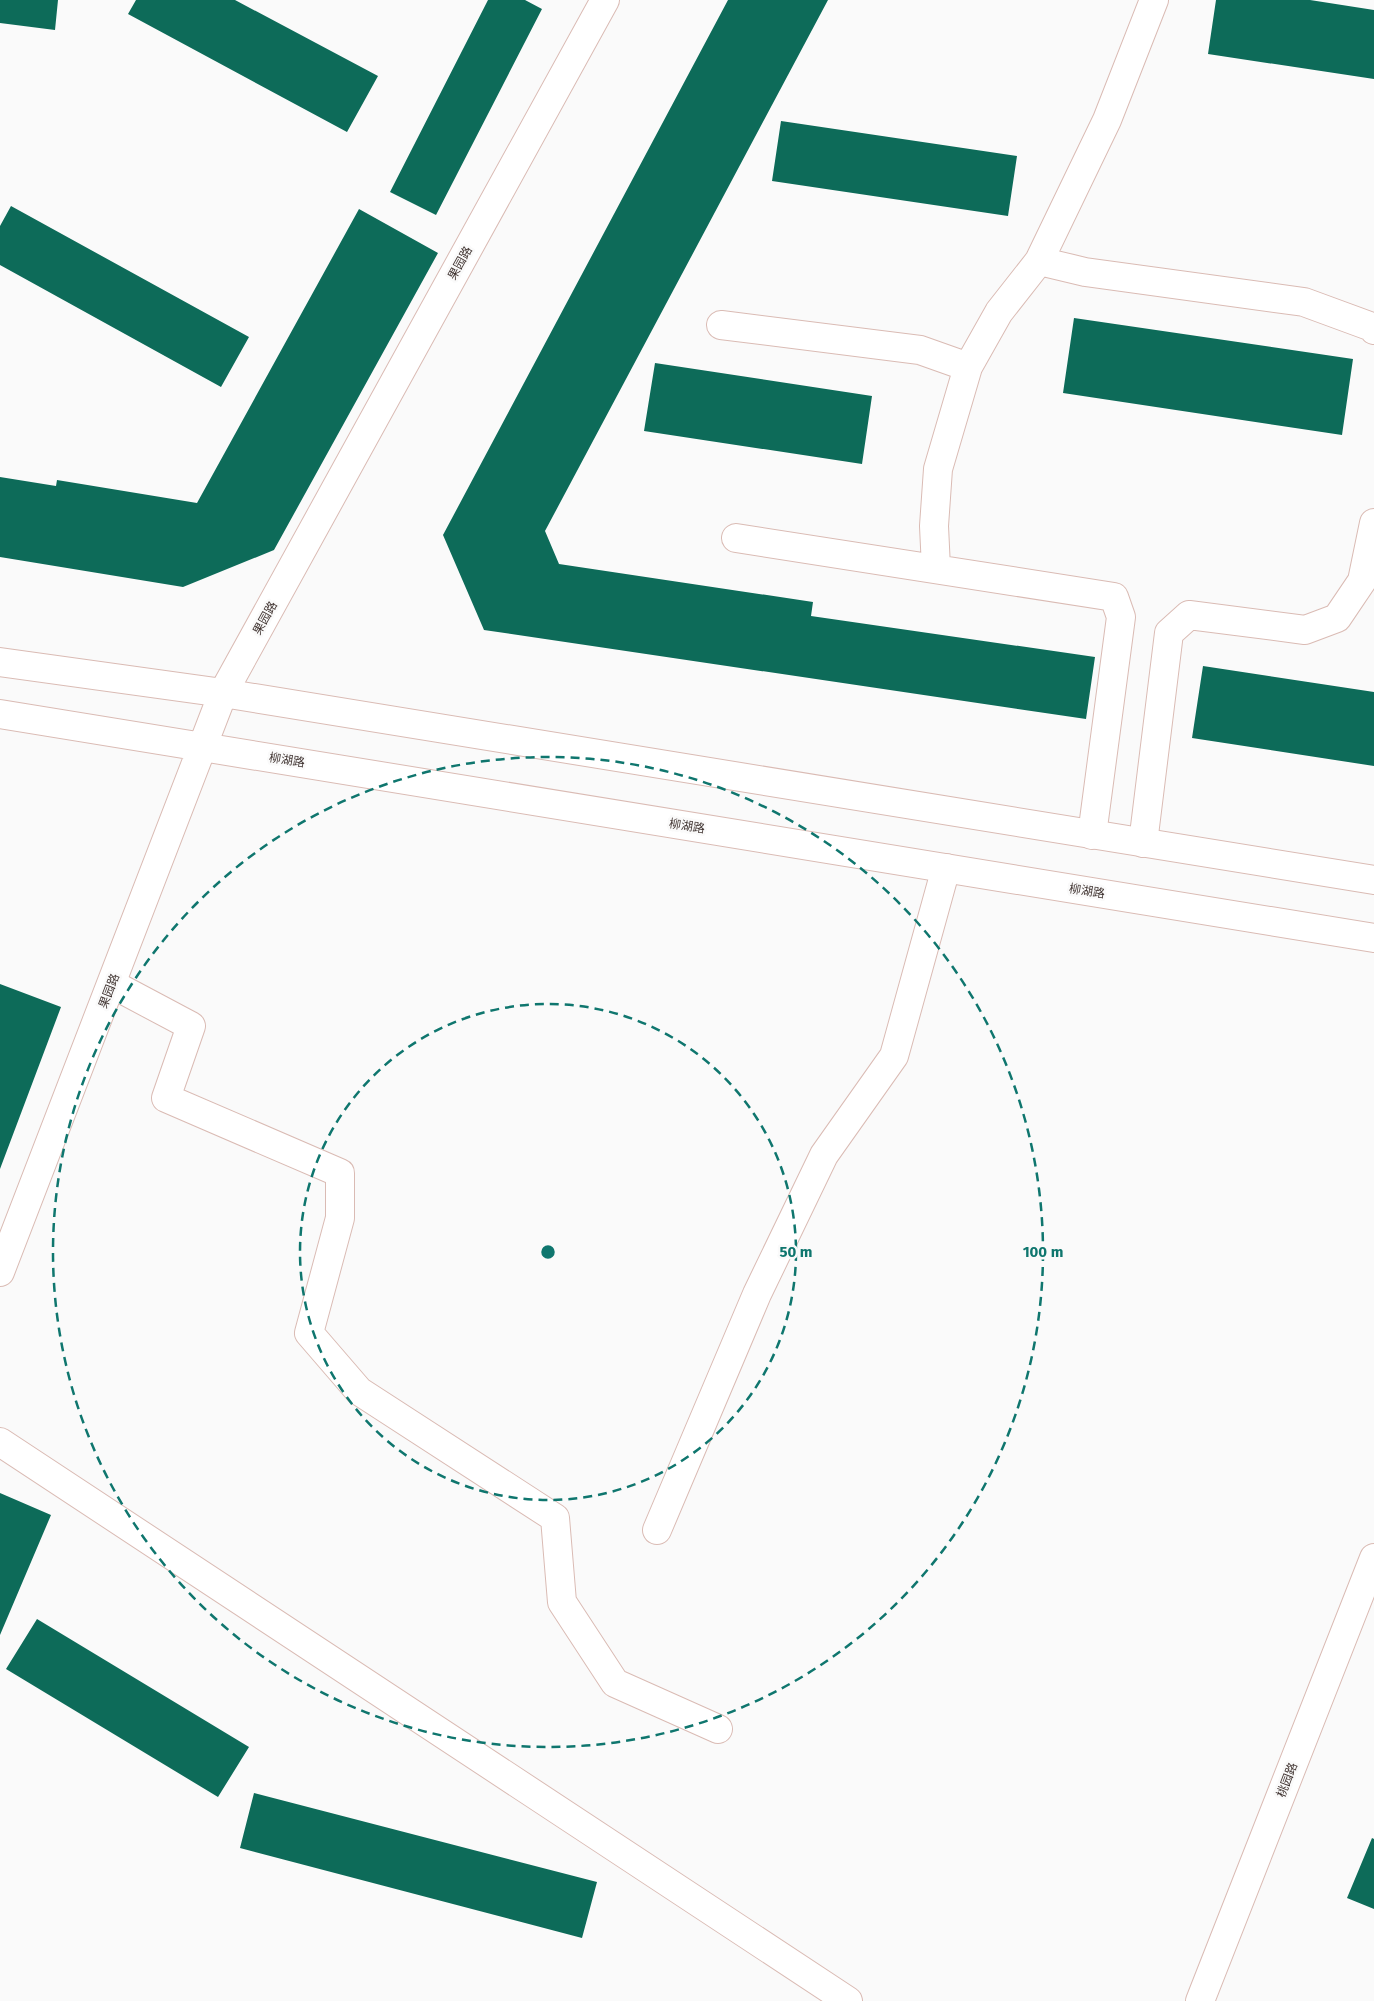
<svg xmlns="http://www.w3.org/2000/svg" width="1374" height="2001" font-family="'Fira Sans','Noto Sans SC',sans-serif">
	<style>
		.building { fill: #0d6b59 }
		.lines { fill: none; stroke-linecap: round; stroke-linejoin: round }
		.street-casing { stroke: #dabbb4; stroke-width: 30 }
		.secondary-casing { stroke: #dabbb4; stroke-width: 30 }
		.street { stroke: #fff; stroke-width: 28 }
		.secondary { stroke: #fff; stroke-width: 28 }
		.ring { fill: none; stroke: #0f766e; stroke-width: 2.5; stroke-dasharray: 9 6 }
		.labels { text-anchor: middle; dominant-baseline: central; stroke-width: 5; stroke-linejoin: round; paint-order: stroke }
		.street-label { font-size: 12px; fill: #423633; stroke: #fafafa }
		.centre { fill: #0f766e; stroke: #fafafa; stroke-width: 2.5 }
		.ring-label { font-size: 15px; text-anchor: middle; font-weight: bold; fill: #0f766e; stroke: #fafafa; stroke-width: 5; stroke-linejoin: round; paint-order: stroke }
	</style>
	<rect width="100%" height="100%" fill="#fafafa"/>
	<path class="building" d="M0,0h58l-3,30 -55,-7z
		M136,0h99l143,76 -31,56 -219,-118z
		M488,0h37l17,9 -106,206 -46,-23z
		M728,0h100l-283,531 14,33 254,38 -2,14 284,41 -9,62 -602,-89 -41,-95z
		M1216,0h94l64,10v69l-166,-25z
		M781,121l236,35 -9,60 -236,-35z
		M11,206l238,131 -28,50 -221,-122v-39z
		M359,209l79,44 -164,297 -91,37 -183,-30v-80l56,9 1,-6 140,23z
		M1074,318l279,41 -11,76 -279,-42z
		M655,363l217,33 -10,68 -218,-33z
		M1203,666l171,26v74l-182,-28z
		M0,984l61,23 -61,162z
		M0,1493l51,22 -51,120z
		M37,1619l212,128 -31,50 -212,-128z
		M254,1793l343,89 -15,56 -342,-90z
		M1372,1838l2,1v70l-27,-11z"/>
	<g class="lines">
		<g class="street-casing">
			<path id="street" d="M1039,261l46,11 219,30 68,25 2,3
				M721,325l199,25 48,17
				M736,538l378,59 7,20 -29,218
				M936,568l-2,-42 4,-57 30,-102 31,-55 40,-51 68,-141 47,-120
				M1143,843l26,-210 20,-18 116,15 32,-12 25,-37 12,-58
				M112,984l79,42 -25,72 174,75v45l-31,115 50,58 196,127 7,84 53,81 103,46
				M0,1442l848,559
				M657,1530l100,-236 67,-139 70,-99 52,-188"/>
		</g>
		<g class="secondary-casing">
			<path id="secondary" d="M0,662l223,31 1151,187
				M0,714l1374,224
				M0,1272l223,-579 382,-693
				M1200,2001l174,-443"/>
		</g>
		<use href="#street" class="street"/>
		<use href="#secondary" class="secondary"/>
	</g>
	<g class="ring">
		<circle cx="548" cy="1252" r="248"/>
		<circle cx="548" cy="1252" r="495"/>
	</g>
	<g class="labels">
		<g class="street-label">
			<text transform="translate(460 263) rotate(-61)">果园路</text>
			<text transform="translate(265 618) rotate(-61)">果园路</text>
			<text transform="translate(287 760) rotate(9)">柳湖路</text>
			<text transform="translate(687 826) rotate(9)">柳湖路</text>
			<text transform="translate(1087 891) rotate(9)">柳湖路</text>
			<text transform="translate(109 991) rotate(-69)">果园路</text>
			<text transform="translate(1287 1780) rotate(-69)">桃园路</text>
		</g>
	</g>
	<circle cx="548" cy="1252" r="8" class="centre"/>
	<g class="ring-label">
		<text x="796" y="1257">50 m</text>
		<text x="1043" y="1257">100 m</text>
	</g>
</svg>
